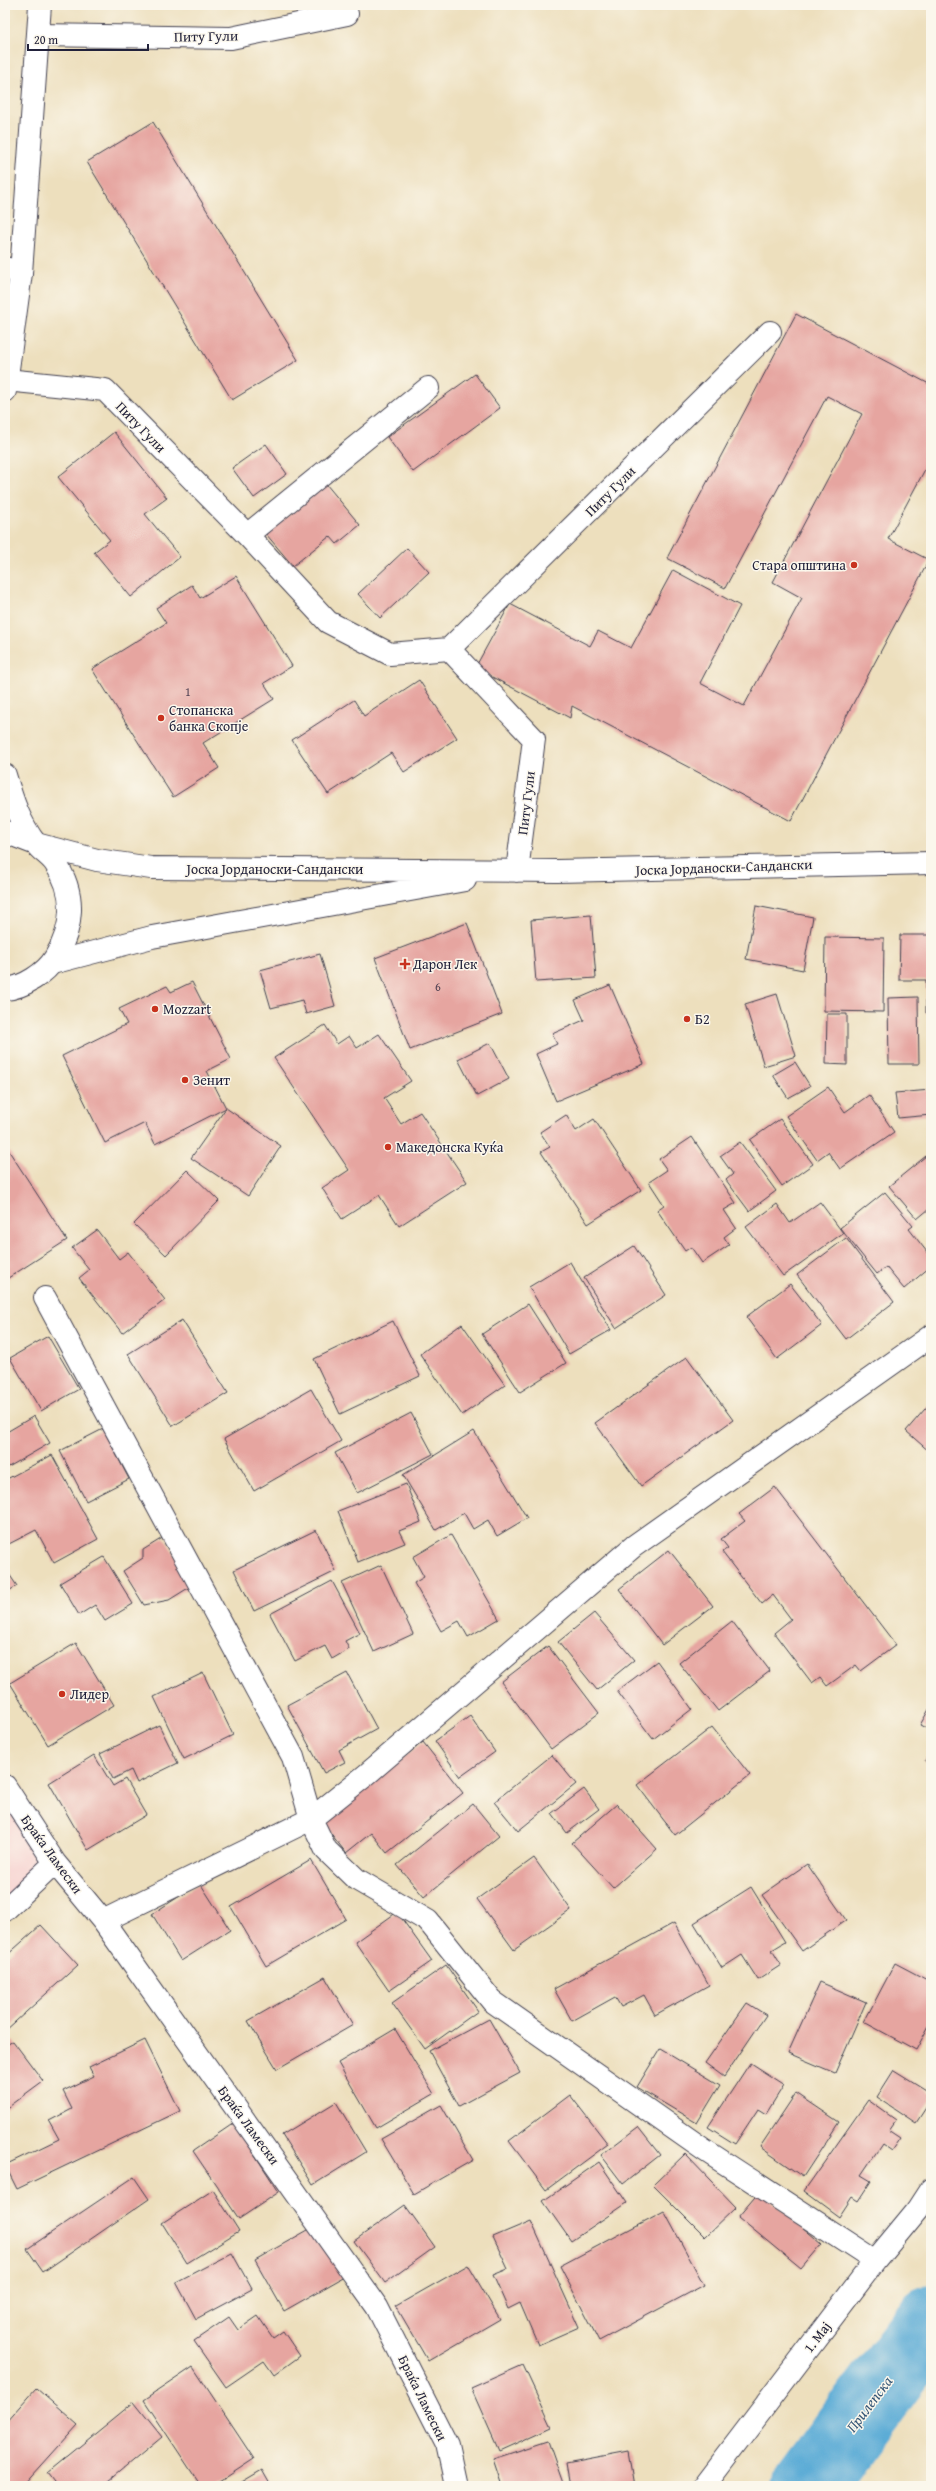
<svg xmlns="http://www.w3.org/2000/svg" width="936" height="2491" font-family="'Gentium Book Plus',serif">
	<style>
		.built { fill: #f7d0cf }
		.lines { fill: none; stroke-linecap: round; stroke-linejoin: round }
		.river { stroke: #5bacd6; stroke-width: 72 }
		.building { fill: #e6a5a0 }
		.minor-casing { stroke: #403e4e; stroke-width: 24 }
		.major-casing { stroke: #403e4e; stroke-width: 24 }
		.minor { stroke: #fff; stroke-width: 22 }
		.major { stroke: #fff; stroke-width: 22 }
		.poi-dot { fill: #c8321e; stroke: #fbf7ec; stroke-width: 1.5 }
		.labels { text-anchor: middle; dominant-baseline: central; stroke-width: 3; stroke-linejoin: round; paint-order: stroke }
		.number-label { font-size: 12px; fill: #534354 }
		.street-label { font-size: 14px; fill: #22223b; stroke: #fbf7ec }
		.poi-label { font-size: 14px; fill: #22223b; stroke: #fbf7ec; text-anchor: start }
		.water-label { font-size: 15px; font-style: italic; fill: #395979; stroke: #fbf7ec }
	</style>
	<rect width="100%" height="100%" fill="#fbf7ec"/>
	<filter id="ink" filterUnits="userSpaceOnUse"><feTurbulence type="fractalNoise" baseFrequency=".025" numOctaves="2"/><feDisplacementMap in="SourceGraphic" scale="8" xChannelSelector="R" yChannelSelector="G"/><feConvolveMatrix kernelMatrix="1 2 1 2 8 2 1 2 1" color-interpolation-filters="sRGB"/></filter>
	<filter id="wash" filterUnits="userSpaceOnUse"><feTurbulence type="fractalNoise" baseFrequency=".012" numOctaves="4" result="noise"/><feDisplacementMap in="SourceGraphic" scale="16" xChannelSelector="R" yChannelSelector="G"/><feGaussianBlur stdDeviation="0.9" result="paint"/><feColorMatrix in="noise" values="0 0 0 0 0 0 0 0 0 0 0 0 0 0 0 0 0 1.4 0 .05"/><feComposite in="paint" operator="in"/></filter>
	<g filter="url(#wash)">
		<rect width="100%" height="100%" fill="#eddfbd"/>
		<path class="built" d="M5,1786l50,77 -50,47z"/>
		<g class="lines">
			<path class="river" d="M808,2486l123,-165"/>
		</g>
		<g id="blocks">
			<path class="building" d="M153,122l145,238 -66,40 -145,-238z
				M796,314l135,71v73l-43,81 41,21 -138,261 -219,-115 -2,12 -95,-50 35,-64 80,42 8,-15 33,17 42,-78 67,36 -40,77 44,23 58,-108 -29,-16 89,-168 -35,-18 -102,192 -58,-30z
				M475,374l25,34 -87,64 -26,-35z
				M114,432l53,66 -22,16 35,43 -49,40 -37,-45 16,-12 -52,-63z
				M266,444l21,30 -33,24 -22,-30z
				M326,484l34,41 -23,19 -7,-8 -37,30 -27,-32z
				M407,548l22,24 -49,46 -22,-24z
				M236,576l56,90 -28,17 10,16 -71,44 16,25 -46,29 -81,-128 74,-46 -10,-15 36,-23 8,13z
				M419,680l38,58 -53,34 -13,-19 -63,41 -36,-54 62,-40 10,16z
				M756,906l57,11 -10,53 -57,-11z
				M591,915l5,63 -60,4 -5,-62z
				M467,923l35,91 -92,36 -35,-92z
				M900,935h31v78h-5v-33h-27z
				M825,937l59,1 -1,74 -59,-1z
				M320,954l15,52 -29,8 -4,-14 -31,8 -11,-38z
				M192,982l39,77 -24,12 19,37 -71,36 -10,-21 -40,20 -43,-87 65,-32 -8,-15 48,-23 4,6z
				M610,985l34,79 -88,37 -20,-47 21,-10 -5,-10 32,-14 -9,-20z
				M777,994l19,62 -32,10 -19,-62z
				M918,997l1,67h-30l-1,-66z
				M827,1014h20v51l-21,-1z
				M325,1025l12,19 12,-8 8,12 22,-14 32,47 -27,17 17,26 19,-12 47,70 -68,44 -20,-31 -37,24 -20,-31 27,-18 -75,-112z
				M490,1043l19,36 -32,17 -19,-37z
				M795,1062l15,24 -22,12 -15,-23z
				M828,1087l17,25 24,-17 25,37 -54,37 -12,-17 -11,8 -31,-44z
				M931,1090v25l-33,3 -3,-25z
				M226,1108l55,38 -33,50 -57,-38z
				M566,1115l10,16 18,-12 47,71 -53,34 -47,-72 9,-5 -10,-15z
				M780,1119l33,45 -31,22 -32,-46z
				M692,1137l44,66 -12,7 12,18 -12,9 5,8 -27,18 -11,-16 -6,4 -28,-41 7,-5 -15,-23 18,-12 -8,-11z
				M740,1142l36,49 -27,20 -23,-31 7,-6 -13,-18z
				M5,1145l62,95 -62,40z
				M926,1156l5,1v54l-2,-2 -12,10 -28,-33z
				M187,1170l32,31 -53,54 -32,-31z
				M885,1192l28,34 -4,3 22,28v9l-27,23 -18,-22 -9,7 -37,-46z
				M820,1202l23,31 -60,43 -37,-49 31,-23 13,19z
				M97,1230l22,29 9,-7 37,48 -43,33 -43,-55 10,-8 -17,-22z
				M846,1238l48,64 -48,37 -49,-64z
				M634,1246l32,49 -50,33 -32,-50z
				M570,1262l41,68 -42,24 -40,-67z
				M790,1284l32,41 -45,34 -31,-42z
				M528,1304l38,59 -46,29 -38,-58z
				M182,1320l46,73 -55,33 -45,-72z
				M393,1321l27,55 -80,38 -26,-55z
				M462,1324l43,61 -43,30 -42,-61z
				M48,1336l31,53 -38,22 -31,-53z
				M687,1357l46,63 -92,66 -46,-63z
				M311,1389l30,52 -87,50 -30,-52z
				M931,1402v51l-25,-22z
				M411,1413l22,41 -76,39 -22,-40z
				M34,1416l16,27 -45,26v-36z
				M103,1429l26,50 -43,22 -26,-50z
				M474,1431l53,87 -30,18 -9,-16 -15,9 -9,-16 -28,17 -33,-55z
				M52,1455l46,84 -44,24 -18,-33 -31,16v-66z
				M406,1484l15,38 -22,9 6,12 -47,19 -20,-51z
				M775,1487l121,158 -35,26 -5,-6 -29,21 -7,-9 -8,6 -38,-50 17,-14 -18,-24 -11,9 -40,-52 6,-4 -7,-9 24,-18 -6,-7z
				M316,1530l20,41 -82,40 -20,-41z
				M451,1535l48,84 -31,18 -9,-16 -18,10 -27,-48 10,-6 -11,-20z
				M164,1537l29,48 -24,15 -25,5 -21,-34 20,-13v-8z
				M669,1550l44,56 -51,39 -43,-56z
				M104,1557l29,47 -28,17 -10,-16 -16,10 -19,-32z
				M381,1565l32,69 -39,18 -32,-69z
				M5,1568l12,18 -12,7z
				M332,1581l28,52 -15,8 4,8 -17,10 -7,-13 -30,15 -25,-47z
				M594,1613l40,47 -37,30 -39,-48z
				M732,1621l38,50 -52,40 -39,-48z
				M76,1643l38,62 -66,40 -38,-62z
				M548,1646l51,67 -48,36 -50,-67z
				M657,1661l35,48 -39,30 -36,-48z
				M203,1673l30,62 -49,24 -30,-62z
				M347,1673l30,56 -38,21 6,12 -21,11 -37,-68z
				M931,1706v25l-11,-6z
				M470,1716l25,36 -35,25 -25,-36z
				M159,1725l19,38 -41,20 -6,-13 -18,9 -13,-25z
				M712,1727l38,48 -75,60 -38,-50z
				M423,1742l40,51 -76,60 -16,-20 -25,20 -24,-31z
				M931,1750v14l-6,-3z
				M94,1755l19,31 12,-7 21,36 -58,35 -39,-67z
				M552,1755l24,29 -58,47 -24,-29z
				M584,1789l15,20 -32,24 -15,-20z
				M473,1804l26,32 -75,61 -27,-32z
				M617,1804l40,45 -44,39 -41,-45z
				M534,1858l37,52 -57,40 -37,-51z
				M311,1860l35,59 -80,47 -35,-59z
				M807,1864l39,56 -44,31 -40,-56z
				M200,1883l30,47 -49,31 -29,-47z
				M751,1887l34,55 -13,8 9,15 -23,15 -16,-25 -20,13 -28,-45z
				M397,1912l35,49 -43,30 -34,-49z
				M674,1923l35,62 -54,30 -11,-20 -23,12 -6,-10 -43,24 -18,-32z
				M41,1925l37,40 -73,66v-74z
				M895,1963l36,19v40l-15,28 -52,-28z
				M446,1965l32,46 -53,38 -33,-46z
				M325,1977l28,48 -76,44 -29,-48z
				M820,1982l46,20 -31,71 -47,-20z
				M747,2003l19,12 -42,62 -19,-14z
				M489,2019l31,54 -61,33 -30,-55z
				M395,2029l39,65 -58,34 -38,-65z
				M145,2040l35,71 -163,78 -12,-24 54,-26 -10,-18 23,-12 -9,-18 31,-15 -5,-9z
				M13,2041l30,40 -38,28v-63z
				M660,2049l60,36 -23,38 -60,-36z
				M750,2063l34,22 -18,29 -8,-5 -23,35 -27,-17z
				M894,2070l37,23v7l-15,23 -39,-26z
				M796,2093l43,29 -36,55 -43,-30z
				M570,2095l38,49 -62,46 -37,-49z
				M868,2100l28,20 -7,10 12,8 -9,13 -10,-7 -21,31 10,6 -13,20 -6,-4 -13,20 -35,-26z
				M336,2102l30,50 -53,33 -31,-50z
				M441,2105l32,55 -59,34 -33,-55z
				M234,2123l45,69 -40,27 -46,-68z
				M638,2127l22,28 -37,29 -22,-29z
				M685,2154l51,53 -31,30 -52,-52z
				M599,2162l28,41 -56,38 -28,-40z
				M134,2177l15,22 -106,73 -16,-23z
				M213,2190l26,41 -52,32 -25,-40z
				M760,2191l62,53 -21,25 -63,-52z
				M405,2205l30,42 -50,36 -31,-42z
				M664,2211l40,74 -105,56 -39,-75z
				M531,2221l48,106 -41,18 -18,-42 -12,6 -15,-34 15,-6 -15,-32z
				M315,2226l29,51 -60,34 -29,-51z
				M232,2253l20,36 -56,30 -20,-37z
				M468,2265l32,54 -72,42 -32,-55z
				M258,2316l15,22 10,-7 17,25 -26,19 -10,-14 -38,26 -32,-46 35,-24 9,13z
				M523,2365l29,62 -53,24 -28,-63z
				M193,2367l61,92 -41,27h-12l-57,-86z
				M36,2388l42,37 -55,61h-18v-63z
				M134,2402l28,35 -59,49h-46l-10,-13z
				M548,2441l16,45h-62l-9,-27z
				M629,2451l6,35h-65l-4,-23z
				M262,2470l9,16h-36z"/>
		</g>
	</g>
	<g filter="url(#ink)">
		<use href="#blocks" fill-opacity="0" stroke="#403e4e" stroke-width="1"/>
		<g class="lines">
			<g class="minor-casing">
				<path id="minor" d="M39,35l192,3 116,-24
					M5,268l16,5
					M6,380l99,10 142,145 81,87 62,32 59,-5 85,90 -17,132
					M247,535l181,-147
					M449,649l321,-317
					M36,844l61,16 54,8 406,3 374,-8
					M52,963l100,-26 313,-57
					M45,1298l248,459 18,62 15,31 30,29 72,42 64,80 211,148 172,112
					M5,1786l50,77 48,58 274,386 70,138 9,41
					M5,1910l50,-47
					M103,1921l208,-102 55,-44 268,-229 297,-210
					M704,2486l171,-225 43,-52 13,-20"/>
			</g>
			<g class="major-casing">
				<path id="major" d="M5,391l16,-118 19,-268
					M5,775c7,24 15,49 31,69 5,7 14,12 19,19 22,31 18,65 0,95 -9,15 -32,30 -50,31
					M5,832l31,12"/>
			</g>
			<use href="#minor" class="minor"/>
			<use href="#major" class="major"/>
		</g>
	</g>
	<g class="poi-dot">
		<circle cx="854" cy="565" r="4"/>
		<circle cx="161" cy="718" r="4"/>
		<path d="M403 958h4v4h4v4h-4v4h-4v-4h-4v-4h4z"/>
		<circle cx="155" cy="1009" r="4"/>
		<circle cx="687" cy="1019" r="4"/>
		<circle cx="185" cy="1080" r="4"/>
		<circle cx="388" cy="1147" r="4"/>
		<circle cx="62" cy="1694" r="4"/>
	</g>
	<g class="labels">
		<g class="number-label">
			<text x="188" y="691">1</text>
			<text x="438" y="986">6</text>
		</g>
		<g class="street-label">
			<text transform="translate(206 36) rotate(-1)">Питу Гули</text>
			<text transform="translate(141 427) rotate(46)">Питу Гули</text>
			<text transform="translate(610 491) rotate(-45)">Питу Гули</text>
			<text transform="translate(526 803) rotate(-83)">Питу Гули</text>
			<text transform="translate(724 867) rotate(-2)">Јоска Јорданоски-Сандански</text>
			<text x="275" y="869">Јоска Јорданоски-Сандански</text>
			<text transform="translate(52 1854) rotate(54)">Браќа Ламески</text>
			<text transform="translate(249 2125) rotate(54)">Браќа Ламески</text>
			<text transform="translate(817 2337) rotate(-53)">1. Мај</text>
			<text transform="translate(423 2398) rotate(64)">Браќа Ламески</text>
		</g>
		<g class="poi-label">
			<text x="846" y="565" text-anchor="end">Стара општина</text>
			<text x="169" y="710">Стопанска<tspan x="169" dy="16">банка Скопје</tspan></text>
			<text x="413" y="964">Дарон Лек</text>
			<text x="163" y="1009">Mozzart</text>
			<text x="695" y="1019">Б2</text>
			<text x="193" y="1080">Зенит</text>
			<text x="396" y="1147">Македонска Куќа</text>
			<text x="70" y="1694">Лидер</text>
		</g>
		<g class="water-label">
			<text transform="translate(869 2404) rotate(-53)">Прилепска</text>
		</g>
	</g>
	<rect width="936" height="2491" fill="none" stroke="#fbf7ec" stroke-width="20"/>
	<path d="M28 44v6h120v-6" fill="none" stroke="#22223b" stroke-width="2"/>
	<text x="34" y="44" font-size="12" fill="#22223b" stroke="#fbf7ec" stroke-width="3" paint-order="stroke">20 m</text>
</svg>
